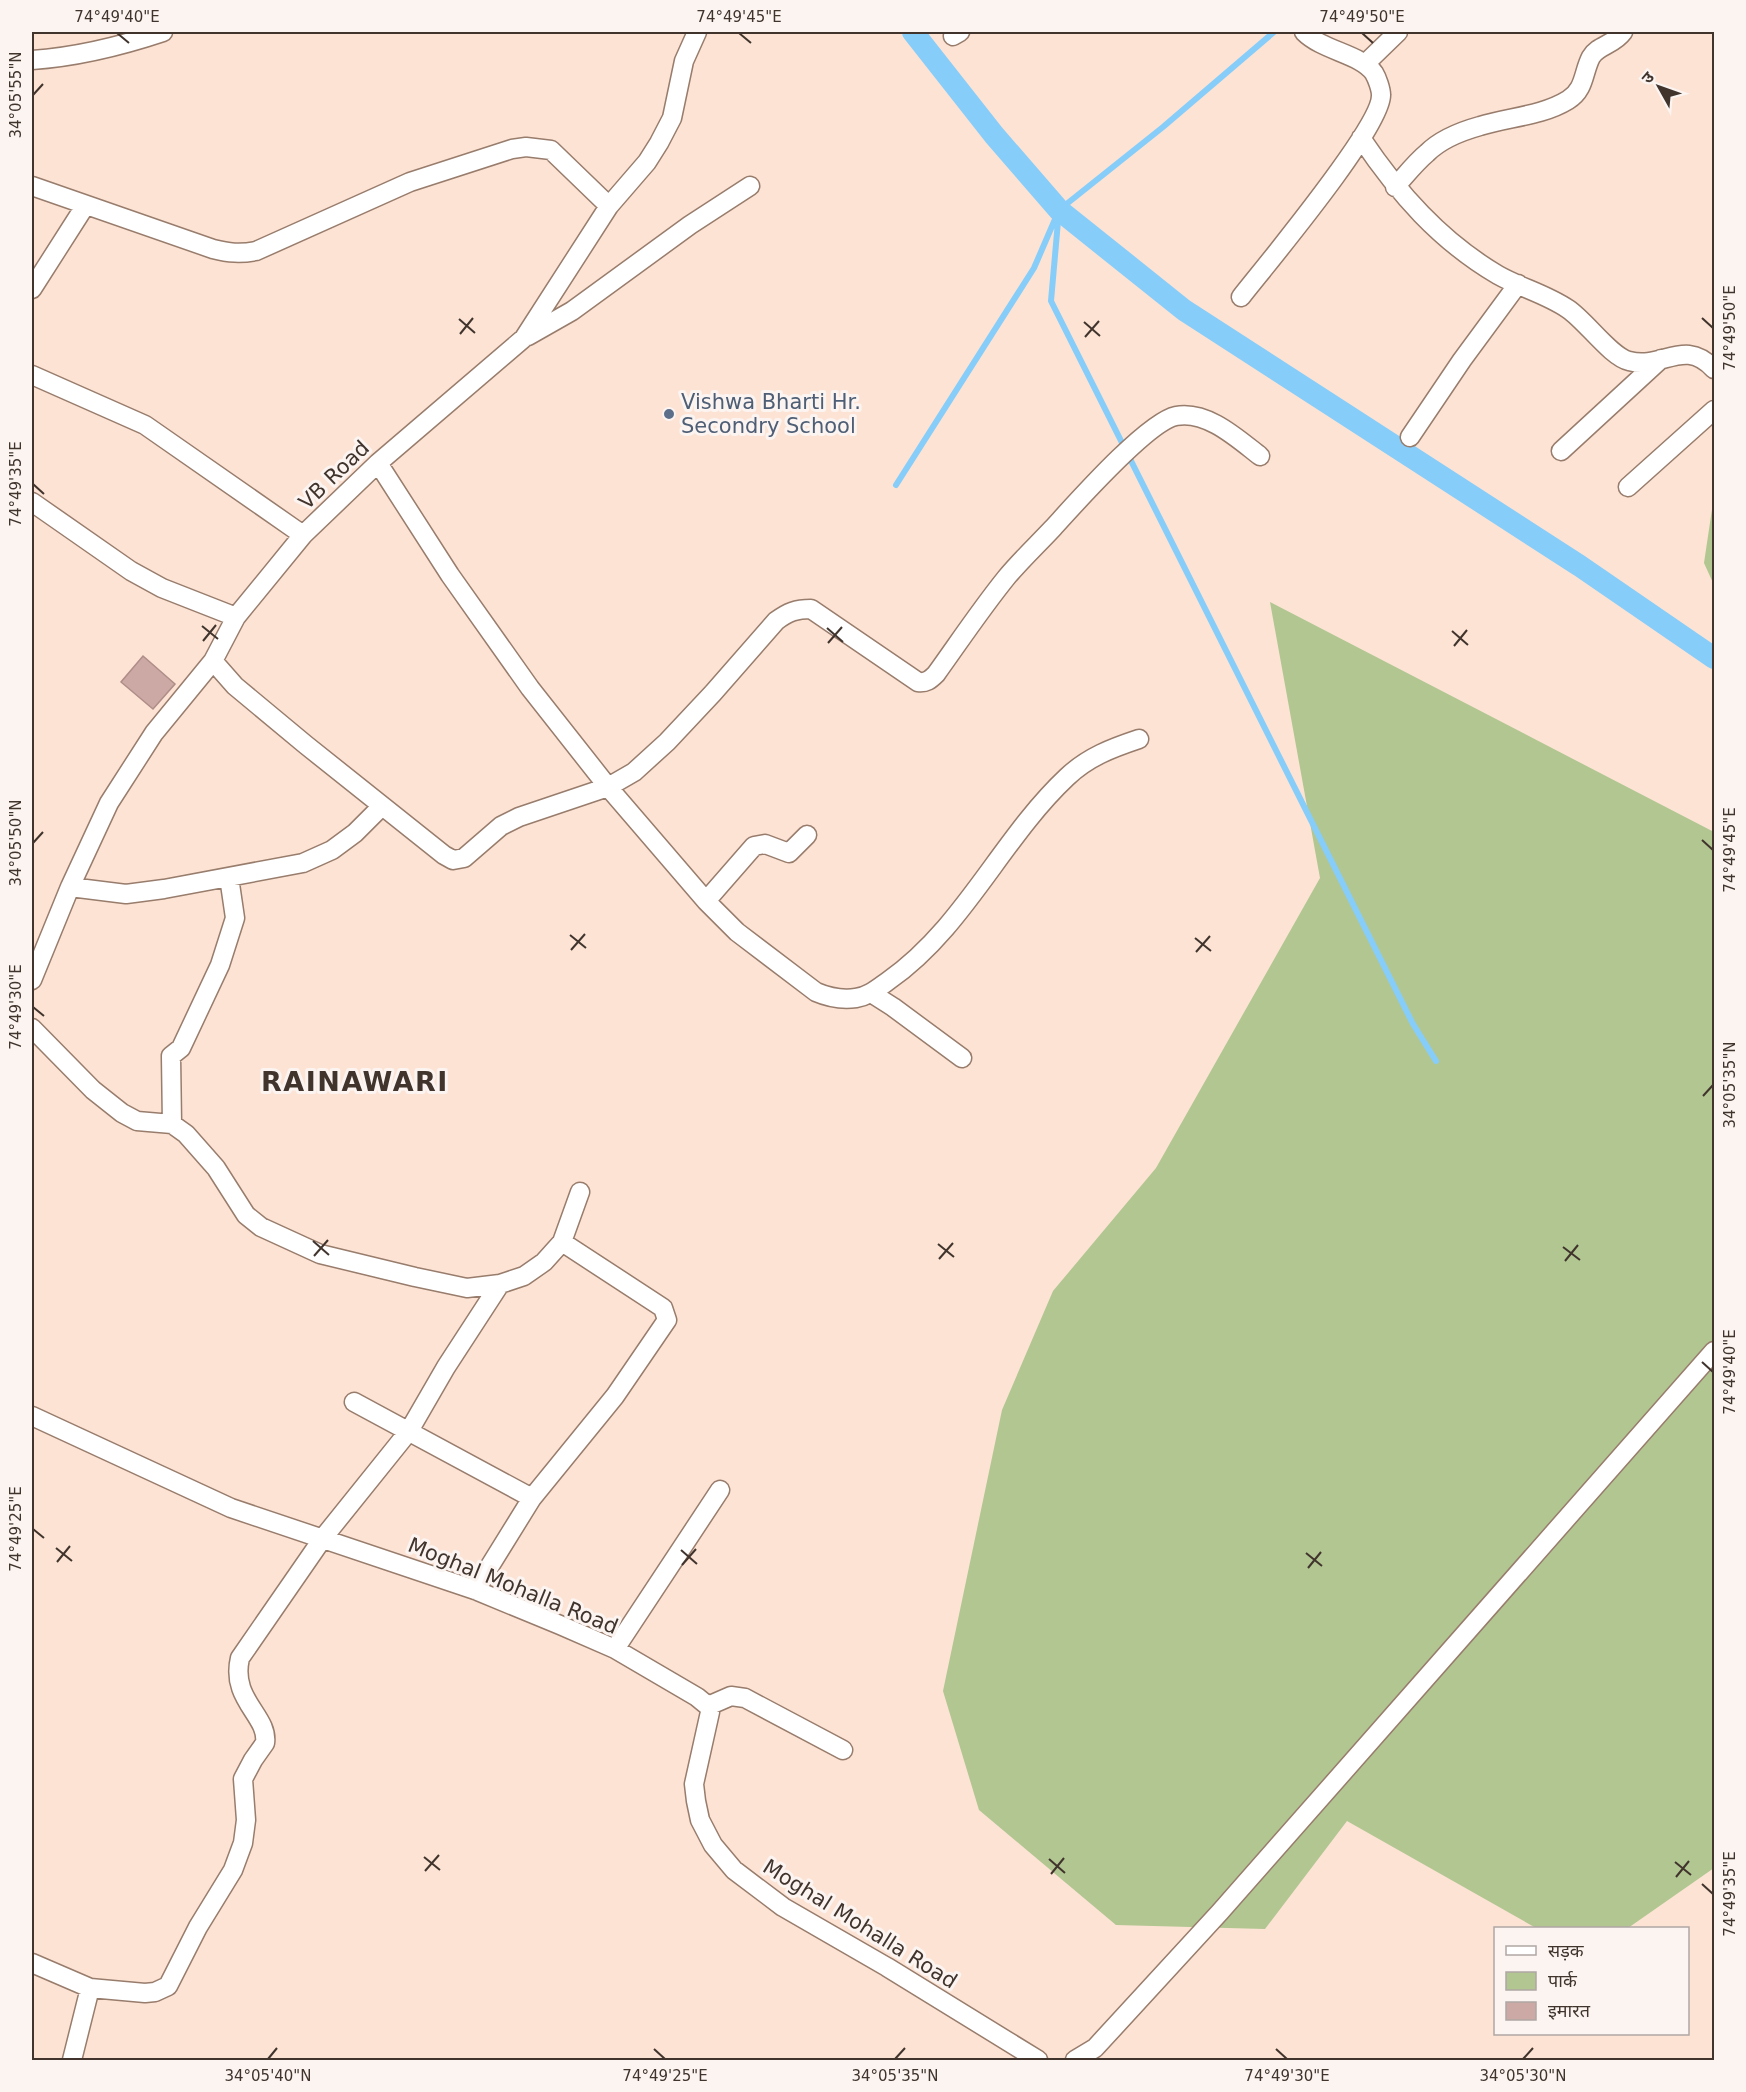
<svg xmlns="http://www.w3.org/2000/svg" width="1746" height="2092" font-family="'DejaVu Sans','Noto Sans Devanagari',sans-serif">
	<style>
		.green { fill: #b1c691 }
		.lines { fill: none; stroke-linecap: round; stroke-linejoin: round }
		.stream { stroke: #87cdfa; stroke-width: 6 }
		.canal { stroke: #87cdfa; stroke-width: 22 }
		.building { fill: #cca9a4; stroke: #af8d88; stroke-width: 1.5 }
		.minor-casing { stroke: #987c6c; stroke-width: 21 }
		.minor { stroke: #fff; stroke-width: 18 }
		.ticks { fill: none; stroke: #40342d; stroke-width: 2 }
		.service-dot { fill: #5c6f8a; stroke: #fbf4f1; stroke-width: 2 }
		.labels { text-anchor: middle; dominant-baseline: central; stroke-width: 6; stroke-linejoin: round; paint-order: stroke }
		.service-label { font-size: 21px; fill: #4e5e75; stroke: #fbf4f1; text-anchor: start }
		.street-label { font-size: 21px; fill: #40342d; stroke: #fbf4f1 }
		.district-label { font-size: 27px; font-weight: bold; letter-spacing: 1.5px; fill: #40342d; stroke: #fbf4f1 }
		.neatline { fill: none; stroke: #40342d; stroke-width: 2 }
		.ticks-label { font-size: 15px; text-anchor: middle; fill: #40342d }
	</style>
	<rect width="100%" height="100%" fill="#fce3d4"/>
	<path class="green" d="M1714,496v89l-10,-22z
		M1270,602l444,230v1036l-86,60h-92l-189,-107 -82,108 -149,-4 -137,-115 -36,-119 59,-281 51,-119 103,-123 164,-290z"/>
	<g class="lines">
		<path class="stream" d="M1059,210l-8,91 362,723 23,37
			M896,485l138,-217 25,-58 104,-83 111,-95"/>
		<path class="canal" d="M913,32l81,103 65,75 125,100 396,256 134,92"/>
	</g>
	<path class="building" d="M143,656l32,28 -22,25 -32,-27z"/>
	<g class="lines">
		<g class="minor-casing">
			<path id="minor" d="M953,36l7,-4
				M32,60c44,-3 89,-14 131,-28
				M1365,64l33,-32
				M1361,138c37,55 79,103 137,137 23,13 48,19 70,34 18,12 43,48 61,52 34,9 55,-24 85,8
				M32,186l181,63c16,4 27,5 43,2l154,-69 102,-33 14,-2 25,3 58,56
				M1395,187c11,-12 20,-24 32,-34 13,-13 35,-22 53,-27 29,-9 62,-10 88,-26 17,-10 15,-28 23,-43 7,-12 23,-12 32,-25
				M32,289l53,-83
				M1241,297c25,-32 141,-170 140,-202 0,-6 -4,-17 -7,-22 -13,-19 -51,-22 -70,-41
				M528,336l44,-25 118,-86 60,-39
				M32,375l113,50 158,110
				M1410,437l52,-77 56,-76
				M1561,451l100,-92
				M378,463l72,112 80,113 78,99 98,114 31,31 79,60c14,6 26,8 40,6 13,-2 22,-10 32,-17 76,-53 113,-142 179,-204 21,-20 45,-29 72,-38
				M1628,487l86,-77
				M32,502l99,69 31,17 74,29
				M213,661l22,25 71,59 138,110 9,5 11,-2 37,-32 18,-9 89,-30 26,-15 33,-30 46,-49 63,-72c12,-9 20,-12 35,-12l107,73c8,1 12,-2 18,-8 23,-32 45,-65 70,-96 14,-17 31,-33 46,-49 23,-25 95,-107 124,-113 31,-6 62,23 84,40
				M70,887l56,7 38,-5 139,-26 29,-13 23,-17 27,-27
				M706,901l48,-55 11,-2 24,9 18,-18
				M32,980l38,-93 39,-84 45,-70 59,-72 23,-44 67,-82 75,-72 146,-125 85,-132 38,-44 12,-19 13,-25 12,-57 13,-29
				M871,993l22,14 69,51
				M32,1028l61,62 29,23 15,8 35,3 14,10 30,34 30,47 15,12 59,27 95,23 52,11 33,-4
				M172,1124l-1,-68 10,-8 39,-83 15,-47 -6,-41
				M354,1402l178,96
				M32,1416l199,92 244,82 85,35 55,24 82,48 11,9 2,6 -16,72 2,17 4,19 13,25 21,25 49,37 104,60 151,93
				M475,1590l57,-92 83,-102 52,-76 -4,-12 -101,-66
				M615,1649l105,-159
				M708,1706l23,-10 14,2 98,52
				M32,1963l58,25 55,5 10,-1 13,-6 30,-59 35,-57 10,-27 3,-23 -3,-41 10,-19 12,-17c4,-27 -35,-43 -25,-85l83,-120 86,-107 37,-64 54,-83 24,-8 20,-14 18,-20 18,-50
				M72,2060l18,-72
				M1075,2060l20,-12 125,-136 494,-561"/>
		</g>
		<use href="#minor" class="minor"/>
	</g>
	<path class="ticks" d="M117,33l12,10M739,33l12,10M1362,33l11,10M33,95l10,-11M1702,318l11,10M459,319l16,14M1084,322l16,14M460,334l13,-16M1085,337l14,-16M33,484l11,10M202,626l16,13M827,628l16,14M1452,631l16,14M203,641l13,-16M828,643l14,-16M1454,646l13,-16M1702,840l11,10M33,843l10,-11M570,935l16,13M1195,938l16,13M571,950l14,-16M1196,952l14,-16M33,1007l11,9M1703,1096l10,-11M313,1241l16,14M938,1244l16,13M1563,1247l17,13M314,1256l14,-16M939,1259l14,-16M1565,1261l13,-16M1702,1362l11,10M33,1529l11,9M56,1548l16,13M681,1550l16,14M1306,1553l16,13M57,1562l13,-16M682,1565l14,-16M1308,1568l13,-16M424,1857l16,13M1049,1859l16,14M1675,1862l16,13M425,1871l14,-16M1051,1874l13,-16M1676,1877l13,-16M1702,1884l11,10M654,2049l11,10M1276,2049l11,10M268,2059l9,-11M895,2059l10,-11M1523,2059l10,-11"/>
	<circle class="service-dot" cx="669" cy="414" r="6"/>
	<g class="labels">
		<g class="service-label">
			<text x="681" y="402">Vishwa Bharti Hr.<tspan x="681" dy="24">Secondry School</tspan></text>
		</g>
		<g class="street-label">
			<text transform="translate(334 475) rotate(-44)">VB Road</text>
			<text transform="translate(513 1586) rotate(22)">Moghal Mohalla Road</text>
			<text transform="translate(860 1924) rotate(32)">Moghal Mohalla Road</text>
		</g>
		<g class="district-label">
			<text x="355" y="1081">RAINAWARI</text>
		</g>
	</g>
	<rect width="1746" height="2092" fill="none" stroke="#fbf4f1" stroke-width="66"/>
	<rect x="1494" y="1927" width="195" height="108" fill="#fbf4f1" stroke="#b0a7a3" stroke-width="1.5"/>
	<rect x="1506" y="1946" width="30" height="9" fill="#ffffff" stroke="#b0a7a3" stroke-width="1.5"/>
	<text x="1548" y="1957" font-size="18" fill="#40342d">सड़क</text>
	<rect x="1506" y="1972" width="30" height="18" fill="#b1c691" stroke="#b0a7a3" stroke-width="1.5"/>
	<text x="1548" y="1987" font-size="18" fill="#40342d">पार्क</text>
	<rect x="1506" y="2002" width="30" height="18" fill="#cca9a4" stroke="#b0a7a3" stroke-width="1.5"/>
	<text x="1548" y="2017" font-size="18" fill="#40342d">इमारत</text>
	<g transform="translate(1659 87) rotate(310)" stroke="#fbf4f1" stroke-width="4.5" paint-order="stroke">
	<path d="M0-4.5L10 22L0 15L-10 22Z" fill="#40342d"/>
	<text y="-9" font-size="16" font-weight="bold" text-anchor="middle" fill="#40342d">उ</text>
	</g>
	<rect x="33" y="33" width="1680" height="2026" class="neatline"/>
	<g class="ticks-label">
		<text x="117" y="22">74°49'40"E</text>
		<text x="739" y="22">74°49'45"E</text>
		<text x="1362" y="22">74°49'50"E</text>
		<text transform="translate(16 95) rotate(-90)" y="5">34°05'55"N</text>
		<text transform="translate(1730 328) rotate(-90)" y="5">74°49'50"E</text>
		<text transform="translate(16 484) rotate(-90)" y="5">74°49'35"E</text>
		<text transform="translate(16 843) rotate(-90)" y="5">34°05'50"N</text>
		<text transform="translate(1730 850) rotate(-90)" y="5">74°49'45"E</text>
		<text transform="translate(16 1007) rotate(-90)" y="5">74°49'30"E</text>
		<text transform="translate(1730 1085) rotate(-90)" y="5">34°05'35"N</text>
		<text transform="translate(1730 1372) rotate(-90)" y="5">74°49'40"E</text>
		<text transform="translate(16 1529) rotate(-90)" y="5">74°49'25"E</text>
		<text transform="translate(1730 1894) rotate(-90)" y="5">74°49'35"E</text>
		<text x="268" y="2081">34°05'40"N</text>
		<text x="665" y="2081">74°49'25"E</text>
		<text x="895" y="2081">34°05'35"N</text>
		<text x="1287" y="2081">74°49'30"E</text>
		<text x="1523" y="2081">34°05'30"N</text>
	</g>
</svg>
